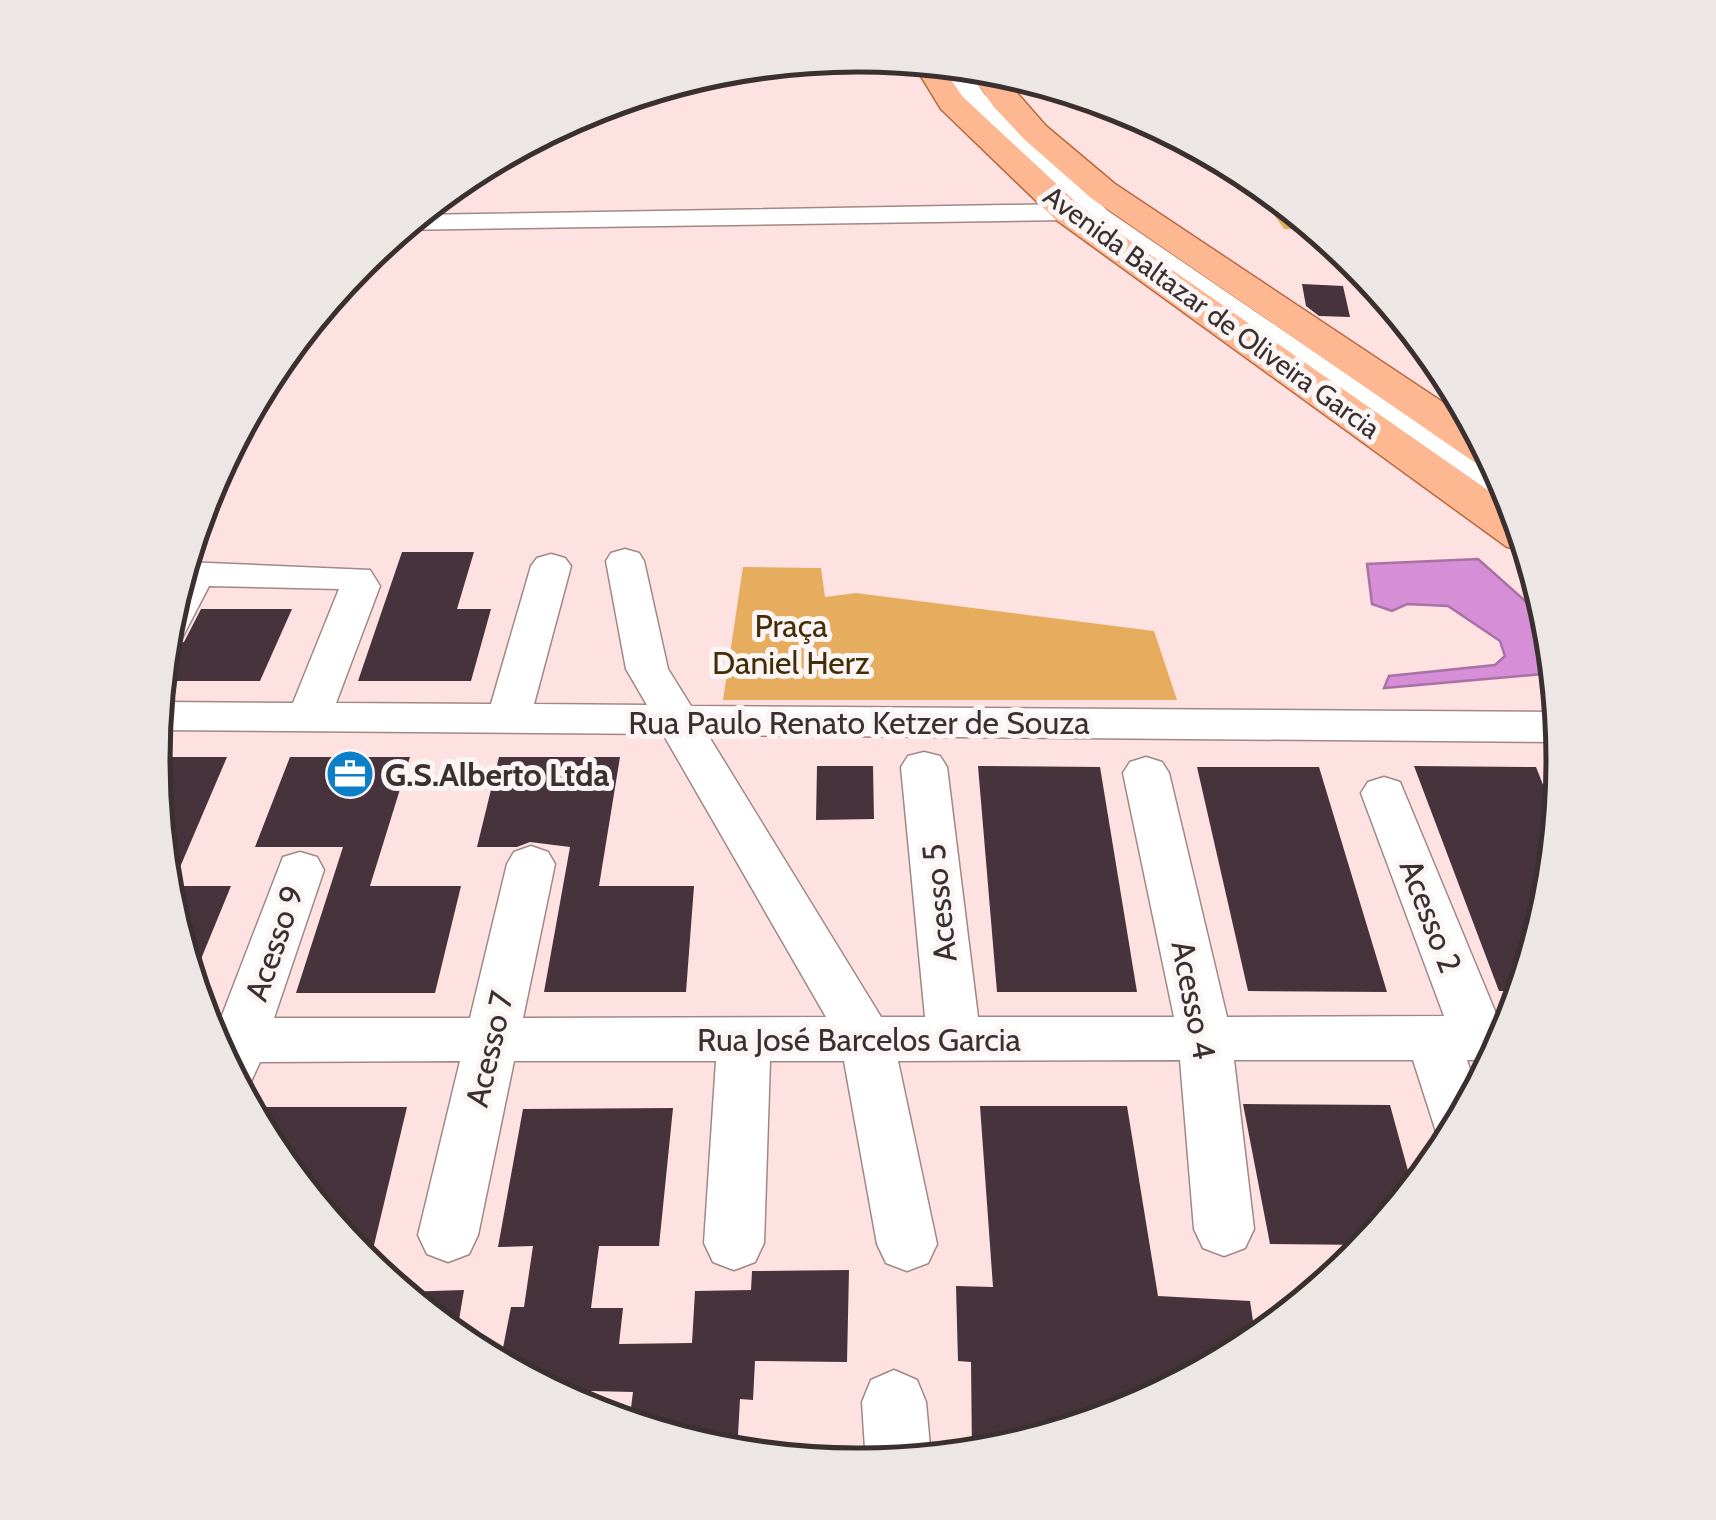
<svg xmlns="http://www.w3.org/2000/svg" width="1716" height="1520" font-family="Cabin,sans-serif">
	<style>
		.green { fill: #e6ad5e }
		.water { fill: #d68ed7; stroke: #a872a5; stroke-width: 2.5 }
		.building { fill: #47333b }
		.lines { fill: none; stroke-linecap: round; stroke-linejoin: round }
		.minor-casing { stroke: #a18887; stroke-width: 3 }
		.major-casing { stroke: #b8693f; stroke-width: 3 }
		.minor { fill: #fff; fill-rule: evenodd }
		.major { fill: #fdb791; fill-rule: evenodd }
		.labels { text-anchor: middle; dominant-baseline: central; stroke-width: 10; stroke-linejoin: round; paint-order: stroke }
		.far-street-label { font-size: 28px; fill: #3b3030; stroke: #fbf6f5 }
		.park-label { font-size: 32px; fill: #442c04; stroke: #fbf6f5 }
		.street-label { font-size: 32px; fill: #3b3030; stroke: #fbf6f5 }
		.poi-label { font-size: 32px; font-weight: bold; fill: #3b3030; stroke: #fbf6f5; text-anchor: start }
		.rim { fill: none; stroke: #3b3030; stroke-width: 5 }
	</style>
	<rect width="100%" height="100%" fill="#fee2e1"/>
	<path class="green" d="M1242,170l8,4 68,56 -34,-1z
		M743,567l78,1 4,29 31,-4 298,38 23,69h-454z"/>
	<path class="water" d="M1478,559l71,63 5,51 -170,15 5,-12 106,-11 10,-9 -5,-15 -52,-35 -41,-2 -15,7 -20,-7 -5,-40z"/>
	<path class="building" d="M1302,284l41,2 7,31 -31,-1 -13,-10z
		M402,552h72l-17,57h34l-20,72h-113z
		M201,609h91l-32,72h-99l1,-16 10,-20 12,-3z
		M153,757h74l-55,129h59l-39,95 -26,-84z
		M290,757h120l-40,129h91l-26,107h-139l47,-146h-88z
		M499,757h121l-21,129h95l-8,106h-142l26,-145 -40,-5 -13,5h-40z
		M817,766h56l1,53 -58,1z
		M978,766l122,1 37,225h-140z
		M1414,766l122,1 21,53 -8,78 -28,93h-22z
		M1197,767h122l68,225 -139,-1z
		M1243,1104l147,1 23,84 -45,56 -98,-1z
		M980,1106h147l31,190 92,5 6,40 -129,71 -132,40 -23,2 -1,-92 -13,-1 -2,-75 37,1z
		M248,1107h159l-38,159 -97,-115z
		M673,1108l-14,138h-60l-8,62h32l-4,36 73,-1 3,-52 56,-1 1,-19 97,-1 -2,92 -92,-1 -2,39 -13,-1 -3,54 -108,-29 4,-32 -85,-2 -37,-20 3,-17h-12l9,-46h13l9,-61 -35,1 25,-138z
		M464,1290l-8,48 -55,-46z"/>
	<g class="lines">
		<g class="minor-casing">
			<path id="minor" d="M939,64l25,1 21,30 123,116 397,271 12,33 -16,-2 -422,-298 -12,5 -670,10 19,-15 652,-11 -101,-99z
				M625,549l14,4 5,8 24,108 23,37 867,6 2,30 -852,-7 173,282h44l-24,-250 7,-11 16,-4 16,4 7,11 31,250h196l-51,-244 7,-11 16,-5 16,5 7,11 58,244 217,-1 -83,-223 7,-11 16,-5 16,5 97,234 16,3 -20,41h-26l10,31 -29,53 -9,-3 -26,-81h-179l20,169 -9,19 -21,8 -21,-8 -9,-19 -14,-169 -282,1 39,183 -9,19 -21,8 -21,-8 -9,-19 -33,-183h-74l-6,182 -9,19 -21,8 -21,-8 -9,-19 12,-182h-202l-36,174 -9,19 -21,8 -21,-8 -9,-19 42,-174 -200,1 -12,26 -9,3 -33,-62 -2,-8 17,-3 62,-161 17,-5 17,5 7,13 -50,148h196l37,-154 7,-12 17,-6 17,6 7,12 -32,154 303,-1 -163,-283 -506,-4 2,-28 134,1 46,-114 -130,-3 -28,54 -16,3 2,-21 18,-60 185,8 10,16 -44,117 155,1 40,-138 6,-8 14,-4 14,4 6,8 -37,138 113,1 -21,-36 -20,-108 5,-8z
				M894,1370l23,10 9,22 5,56 -65,6 -4,-62 9,-22z"/>
		</g>
		<g class="major-casing">
			<path id="major" d="M911,60l28,3 24,34 116,108 436,304 13,41 -21,-3 -452,-328 -114,-110z
				M965,66l31,3 50,57 69,58 359,239 22,41 -22,-2 -383,-264 -67,-59 -30,-32z"/>
		</g>
		<use href="#minor" class="minor"/>
		<use href="#major" class="major"/>
	</g>
	<defs>
		<g id="office-disc" transform="scale(2.5)"><circle r="9.5" fill="#0d7fc8" stroke="#fbf6f5"/><path d="M-6-3h4V-5.5h4V-3h4V5H-6ZM-1-4.5V-3h2v-1.5ZM-6 0V1H6V0Z" fill="#fff"/></g>
	</defs>
	<g fill-rule="evenodd">
		<use href="#office-disc" x="350" y="774"/>
	</g>
	<g class="labels">
		<g class="far-street-label">
			<text transform="translate(1212 312) rotate(36)">Avenida Baltazar de Oliveira Garcia</text>
		</g>
		<g class="park-label">
			<text x="791" y="625">Praça<tspan x="791" dy="37">Daniel Herz</tspan></text>
		</g>
		<g class="street-label">
			<text x="859" y="722">Rua Paulo Renato Ketzer de Souza</text>
			<text transform="translate(939 903) rotate(-96)">Acesso 5</text>
			<text transform="translate(1431 916) rotate(69)">Acesso 2</text>
			<text transform="translate(274 943) rotate(-71)">Acesso 9</text>
			<text transform="translate(1194 1000) rotate(79)">Acesso 4</text>
			<text x="859" y="1039">Rua José Barcelos Garcia</text>
			<text transform="translate(489 1049) rotate(-77)">Acesso 7</text>
		</g>
		<g class="poi-label">
			<text x="385" y="774">G.S.Alberto Ltda</text>
		</g>
	</g>
	<path d="M0 0H1716V1520H0ZM170 760a688 688 0 1 1 1376 0a688 688 0 1 1-1376 0Z" fill="#ece6e5" fill-rule="evenodd"/>
	<path class="rim" d="M170 760a688 688 0 1 1 1376 0a688 688 0 1 1-1376 0Z"/>
</svg>
